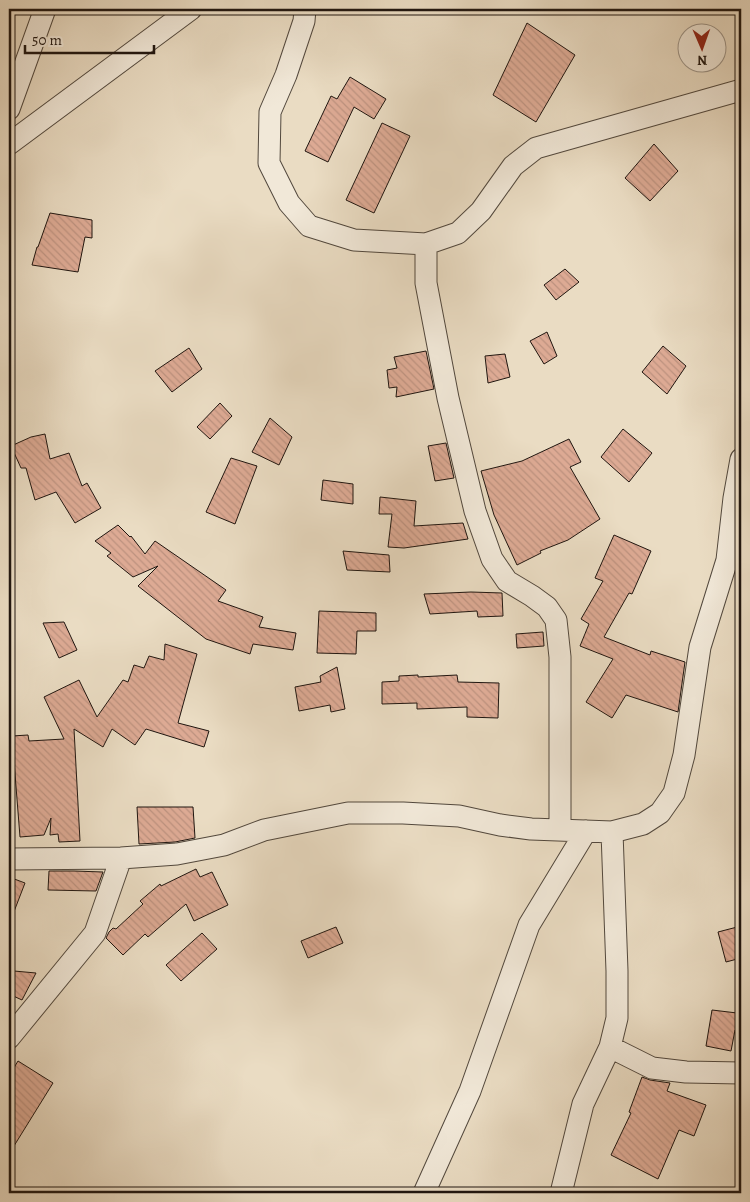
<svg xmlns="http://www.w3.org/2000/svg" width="750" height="1202" font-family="Alegreya,serif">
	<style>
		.building { fill: url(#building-back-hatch); stroke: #201610 }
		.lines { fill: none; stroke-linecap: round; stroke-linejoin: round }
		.street-casing { stroke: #52483d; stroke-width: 23 }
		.street { stroke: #f1e8d8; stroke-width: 21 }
	</style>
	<defs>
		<pattern id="building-back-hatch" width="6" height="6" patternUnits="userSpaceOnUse" patternTransform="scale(1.25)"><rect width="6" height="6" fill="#ddaa94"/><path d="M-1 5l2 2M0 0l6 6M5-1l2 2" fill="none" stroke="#bd927f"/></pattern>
	</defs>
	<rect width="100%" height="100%" fill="#eadcc3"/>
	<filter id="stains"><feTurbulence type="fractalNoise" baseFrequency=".004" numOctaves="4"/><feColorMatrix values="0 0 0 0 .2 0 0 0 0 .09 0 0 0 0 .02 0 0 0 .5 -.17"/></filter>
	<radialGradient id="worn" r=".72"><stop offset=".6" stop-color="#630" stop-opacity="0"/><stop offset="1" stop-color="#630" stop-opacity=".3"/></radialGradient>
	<path class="building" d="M527,23l48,32 -39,67 -43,-27z
		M350,77l36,22 -12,20 -20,-12 -26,55 -23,-11 26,-55 6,3z
		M382,123l28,13 -36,77 -28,-13z
		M654,144l24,27 -28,30 -25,-23z
		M50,213l42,7v18l-7,-1 -7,35 -46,-7 5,-18h1z
		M565,269l14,13 -23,18 -12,-15z
		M547,332l10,24 -13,8 -14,-23z
		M663,346l23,20 -19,28 -25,-22z
		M189,348l13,21 -30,23 -17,-21z
		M426,351l8,38 -38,8 1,-10 -8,1 -2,-18 10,-2 -3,-11z
		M505,354l5,23 -22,6 -3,-27z
		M220,403l12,13 -22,23 -13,-12z
		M270,418l22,19 -13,28 -27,-13z
		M623,429l29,24 -23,29 -28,-25z
		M45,434l5,25 19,-6 13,33 5,-3 14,25 -26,15 -19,-31 -21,8 -9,-32h-5l-10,-22 20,-9z
		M569,439l12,23 -11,5 30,52 -32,21 -28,11 1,2 -24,12 -23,-50 -13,-44 41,-10z
		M446,443l8,35 -19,3 -7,-35z
		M231,458l26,8 -22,58 -29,-12z
		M323,480l30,4v20l-32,-4z
		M380,497l36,4 -2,25 49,-3 5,16 -64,9 -16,-1 4,-33h-13z
		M118,525l12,12 1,-1 14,18 10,-13 71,49 -8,11 45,16 -4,10 37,6 -3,17 -40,-6 -3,10 -44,-15 -68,-53 20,-20 -25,11 -26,-21 4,-3 -16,-12z
		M614,535l37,16 -19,43 -3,-1 -25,44 46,18 1,-4 34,11 -7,50 -52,-17 -14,23 -26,-16 27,-43 -33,-13 9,-22 -8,-5 22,-38 -8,-3z
		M343,551l46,4 1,17 -43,-2z
		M471,592l31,1 1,23 -25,1 -1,-6 -47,3 -6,-20z
		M319,611l57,2v18h-19l-1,23 -39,-1z
		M64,622l13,28 -18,8 -16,-35z
		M543,632l1,14 -27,2 -1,-14z
		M165,644l32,10 -19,69 31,8 -5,16 -58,-18 -11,16 -23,-16 -9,18 -29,-18 6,112 -21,1 -1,-8 -8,1 1,-17 -7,17 -24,2 -8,-101 16,-1 1,6 35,-2 -20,-42 35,-17 18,37 26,-37 5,2 6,-17 10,3 5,-12 15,4z
		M337,667l8,42 -14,3 -1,-7 -31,6 -4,-24 26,-5 -1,-6z
		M418,675v2l39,-2 1,7 41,1 -1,35 -31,-1v-10l-50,2v-6l-35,1v-22l17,-1v-5z
		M137,807h56l2,31 -20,4 -36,2z
		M196,869l4,8 12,-5 16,33 -34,16 -8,-17 -38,33 -3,-3 -22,21 -17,-17 3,-6 4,-4 3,1 27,-25 -3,-3 20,-17 1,2z
		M49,871h25l29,1 -7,19 -48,-1z
		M9,877l16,6 -15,39 -1,-1z
		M741,926v32l-15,4 -8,-30z
		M336,927l7,16 -35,15 -7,-17z
		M202,933l15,16 -36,32 -15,-16z
		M14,971l22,2 -14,27 -13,-6v-12z
		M712,1010l25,3v2l4,2v13h-6l-4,21 -25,-5z
		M18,1061l35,22 -44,71v-78z
		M642,1077l8,3 20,3 -3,8 39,14 -12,31 -15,-6 -21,49 -47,-24 20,-42 -2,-1z"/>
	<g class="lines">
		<g class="street-casing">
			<path id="street" d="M305,9l-1,12 -18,54 -16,37 -1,51 20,40 20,23 45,14 72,4 32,-11 23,-22 32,-45 23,-18 205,-58
				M9,109l36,-100
				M9,144l182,-135
				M426,244v39l22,115 27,113 17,48 15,22 25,15 15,11 9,13 4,37v173
				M9,859l112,-1 56,-4 47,-9 40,-15 84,-17h55l56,3 41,9 31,4 81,3 31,-8 17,-11 14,-20 10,-38 16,-108 27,-87 7,-62 7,-39
				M9,1038l86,-105 26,-75
				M610,1047l42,21 34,4 55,1
				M424,1193l46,-102 59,-166 57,-94
				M561,1193l22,-89 27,-57 7,-29v-47l-5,-139"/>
		</g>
		<use href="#street" class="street"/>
	</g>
	<rect width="750" height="1202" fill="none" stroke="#eadcc3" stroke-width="30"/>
	<rect x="10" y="10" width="730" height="1182" fill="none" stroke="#201610" stroke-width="2.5"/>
	<rect x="15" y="15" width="720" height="1172" fill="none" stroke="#201610"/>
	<g transform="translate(702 48) rotate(178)"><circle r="24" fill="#f1e8d8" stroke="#9d9488"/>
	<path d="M0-4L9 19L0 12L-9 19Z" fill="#8f2418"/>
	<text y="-8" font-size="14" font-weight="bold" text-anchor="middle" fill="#201610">N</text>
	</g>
	<path d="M25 45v8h129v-8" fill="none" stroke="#201610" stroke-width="2.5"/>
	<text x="32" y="45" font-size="15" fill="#201610" stroke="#f1e8d8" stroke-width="4" paint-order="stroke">50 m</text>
	<rect width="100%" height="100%" filter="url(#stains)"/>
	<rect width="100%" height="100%" fill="url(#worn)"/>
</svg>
